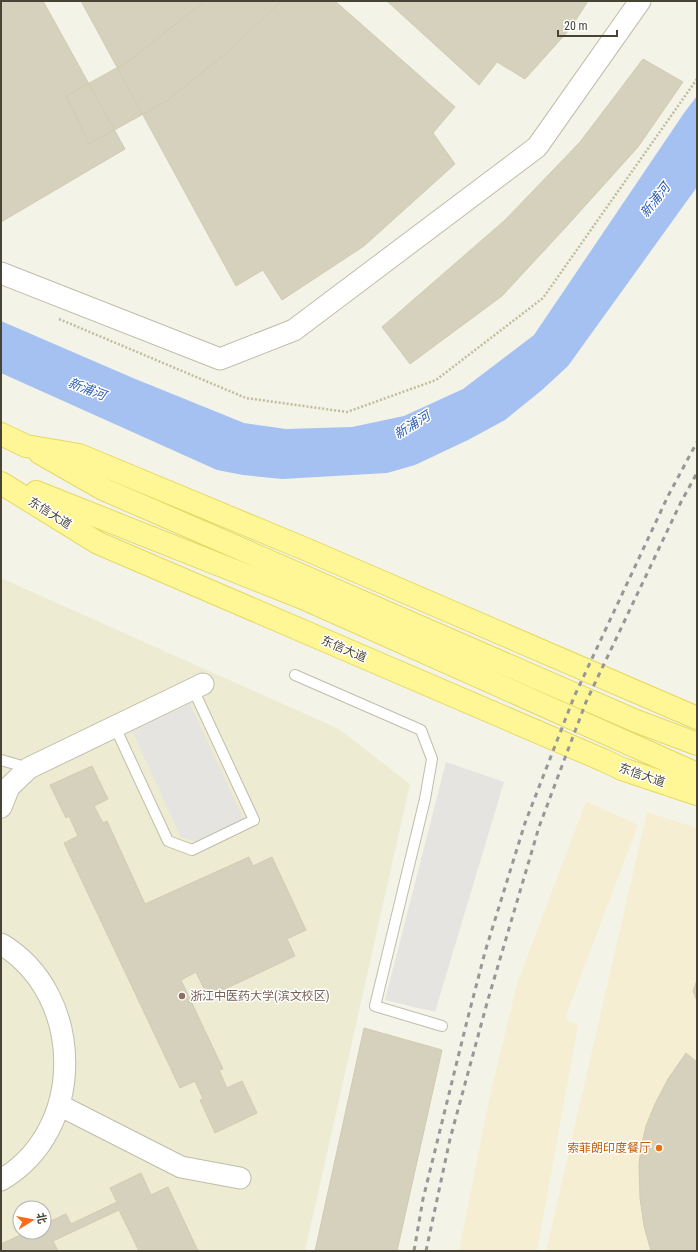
<svg xmlns="http://www.w3.org/2000/svg" width="698" height="1252" font-family="'Roboto Condensed','Noto Sans SC',sans-serif">
	<style>
		.commercial { fill: #f6eed3 }
		.education { fill: #edebd2; fill-rule: evenodd }
		.parking { fill: #e5e4e0 }
		.water { fill: #a4c1f1 }
		.building { fill: #d6d1bd; stroke: #d1cbb0 }
		.lines { fill: none; stroke-linecap: round; stroke-linejoin: round }
		.service-casing { stroke: #c0bdaa; stroke-width: 12 }
		.minor-casing { stroke: #c0bdaa; stroke-width: 23 }
		.primary-casing { stroke: #e5d965; stroke-width: 24 }
		.path { stroke: #c1bc9b; stroke-width: 2.5; stroke-dasharray: 2 2; stroke-linecap: butt }
		.service { stroke: #fff; stroke-width: 10 }
		.minor { stroke: #fff; stroke-width: 21 }
		.primary { stroke: #fff796; stroke-width: 22 }
		.rail { stroke: #979797; stroke-width: 3; stroke-dasharray: 5 5; stroke-linecap: butt }
		.education-dot { fill: #8d6e63; stroke: #fff; stroke-width: 1.5 }
		.food-dot { fill: #e8710a; stroke: #fff; stroke-width: 1.5 }
		.labels { text-anchor: middle; dominant-baseline: central; stroke-width: 3; stroke-linejoin: round; paint-order: stroke }
		.street-label { font-size: 12px; fill: #474436; stroke: #fff }
		.education-label { font-size: 12px; fill: #785e54; stroke: #fff; text-anchor: start }
		.food-label { font-size: 12px; fill: #c56008; stroke: #fff; text-anchor: end }
		.water-label { font-size: 13px; font-style: italic; fill: #2e60b4; stroke: #fff }
	</style>
	<rect width="100%" height="100%" fill="#f4f3e8"/>
	<path class="commercial" d="M586,801l52,24 -73,193 13,8 -41,225h-78l30,-151 28,-116z
		M647,812l50,16v423h-151z"/>
	<path class="education" d="M1,578l338,151 71,55 -105,467h-304zM20,1208h24v24h-24z"/>
	<path class="parking" d="M190,704l54,116 -46,22 -17,-5 -49,-106z
		M446,762l58,20 -69,230 -50,-12z"/>
	<path class="water" d="M697,96v91l-129,179 -26,24 -37,30 -37,20 -53,25 -28,8 -105,6 -39,-4 -26,-5 -216,-97v-52l132,57 111,45 42,6 66,-2 52,-11 59,-27 71,-54 150,-222z"/>
	<path class="building" d="M1,1h42l82,148 -124,73z
		M81,1h254l120,106 -22,26 22,31 -91,82 -82,54 -19,-30 -27,16z
		M205,1h77l-58,54 -59,47 -76,42 -23,-48 63,-35z
		M387,1h201l-18,28 -45,50 -28,-17 -18,23z
		M643,59l40,23 -45,65 -73,81 -63,68 -92,68 -28,-37 123,-107 75,-78z
		M92,766l16,33 -14,7 9,17 4,-2 38,83 104,-47 4,9 19,-9 34,73 -19,9 8,17 -87,41 -12,-25 -15,8 42,89 -4,1 8,18 15,-7 15,32 -42,20 -15,-33 3,-1 -8,-18 -15,7 -116,-245 14,-7 -9,-20 -3,2 -16,-33z
		M697,980v21l-4,-10z
		M364,1028l78,22 -45,201h-82z
		M686,1053l11,9v189h-46l-7,-25 -4,-28 -1,-33 2,-18 5,-21 9,-22 13,-25z
		M141,1173l10,22 17,-8 30,64h-59l-20,-41 -66,31 5,10h-57v-7l26,-12h17v-8l22,-10 5,10 46,-22 -7,-14z"/>
	<g class="lines">
		<g class="service-casing">
			<path id="service" d="M295,675l126,55 11,29 -7,40 -50,207 67,20
				M115,727l53,114 24,9 62,-30 -61,-131
				M1,760l28,8"/>
		</g>
		<g class="minor-casing">
			<path id="minor" d="M1,273l219,86 74,-29 243,-183 103,-146
				M1,807l8,-20 20,-19 174,-84
				M1,944c84,50 86,186 0,236
				M59,1105l122,62 59,11"/>
		</g>
		<g class="primary-casing">
			<path id="primary" d="M1,434l25,12 53,9 231,96 387,167
				M40,453l63,36 533,232 61,23
				M1,483l97,60 505,217 19,9 75,25
				M36,492l267,106 394,176"/>
		</g>
		<path class="path" d="M59,319l187,79 101,14 89,-32 107,-82 154,-219"/>
		<use href="#service" class="service"/>
		<use href="#minor" class="minor"/>
		<use href="#primary" class="primary"/>
		<path class="rail" d="M414,1251l9,-52 44,-178 18,-69 40,-129 49,-126 94,-201 29,-54
			M426,1251l24,-112 37,-136 52,-176 47,-125 95,-200 16,-29"/>
	</g>
	<circle class="education-dot" cx="182" cy="996" r="4"/>
	<circle class="food-dot" cx="659" cy="1148" r="4"/>
	<g class="labels">
		<g class="street-label">
			<text transform="translate(50 513) rotate(32)">东信大道</text>
			<text transform="translate(344 649) rotate(23)">东信大道</text>
			<text transform="translate(642 775) rotate(19)">东信大道</text>
		</g>
		<g class="education-label">
			<text x="190" y="996">浙江中医药大学(滨文校区)</text>
		</g>
		<g class="food-label">
			<text x="651" y="1148">索菲朗印度餐厅</text>
		</g>
		<g class="water-label">
			<text transform="translate(655 200) rotate(-52)">新浦河</text>
			<text transform="translate(87 389) rotate(21)">新浦河</text>
			<text transform="translate(412 425) rotate(-32)">新浦河</text>
		</g>
	</g>
	<rect width="698" height="1252" fill="none" stroke="#474436" stroke-width="4"/>
	<g transform="translate(32 1220) rotate(79)"><circle r="19" fill="#ffffff" stroke="#b5b4af"/>
	<path d="M0-3L7 15L0 10L-7 15Z" fill="#fb6a18"/>
	<text y="-6" font-size="11" font-weight="bold" text-anchor="middle" fill="#474436">北</text>
	</g>
	<path d="M558 30v6h59v-6" fill="none" stroke="#474436" stroke-width="2"/>
	<text x="564" y="30" font-size="12" fill="#474436" stroke="#ffffff" stroke-width="3" paint-order="stroke">20 m</text>
</svg>
